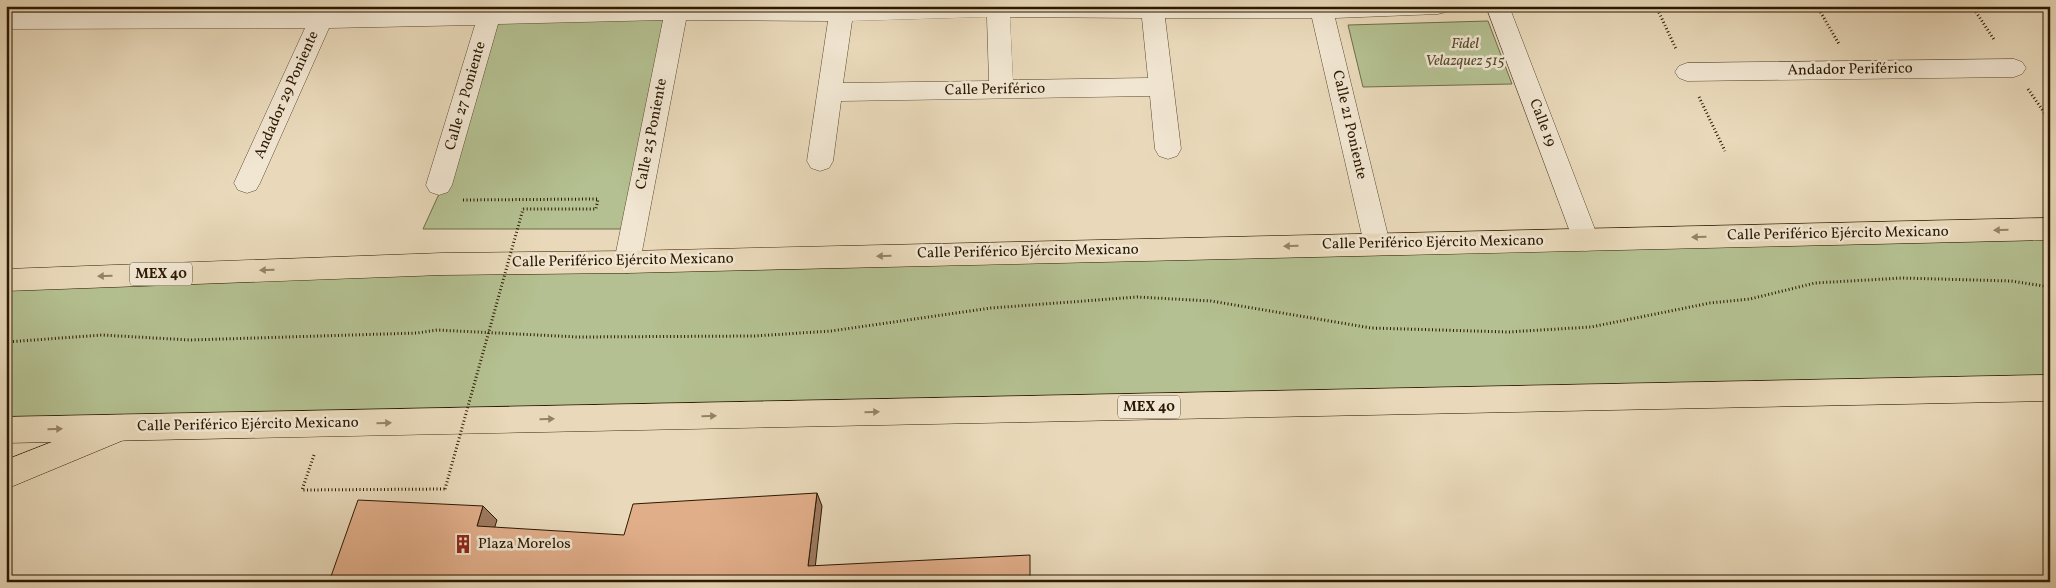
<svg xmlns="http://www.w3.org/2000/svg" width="2056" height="588" font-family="Vollkorn,serif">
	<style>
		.green { fill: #b4c091; stroke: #706c48 }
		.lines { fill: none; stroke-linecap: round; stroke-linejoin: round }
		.minor-casing { stroke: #5a482e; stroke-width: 1 }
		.major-casing { stroke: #2b1800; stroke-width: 1 }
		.highway-casing { stroke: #2b1800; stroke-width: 1 }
		.path { stroke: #2b1800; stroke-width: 3; stroke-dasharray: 1 2.5; stroke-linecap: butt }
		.minor { fill: #f1e6d2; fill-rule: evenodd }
		.major { fill: #e9d9ba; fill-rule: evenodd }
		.highway { fill: #e9d9ba; fill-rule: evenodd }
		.path-bridge { stroke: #2b1800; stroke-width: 3; stroke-dasharray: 1 2.5; stroke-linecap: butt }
		.shaded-wall { fill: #9e7a61; stroke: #2b1800 }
		.building { fill: #e1ae8a; stroke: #2b1800 }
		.oneway { fill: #948266 }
		.labels { text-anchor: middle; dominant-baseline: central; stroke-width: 5; stroke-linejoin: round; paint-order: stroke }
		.shield { fill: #f1e6d2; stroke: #66563f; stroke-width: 1 }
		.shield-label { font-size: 14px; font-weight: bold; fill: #2b1800 }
		.park-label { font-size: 15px; font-style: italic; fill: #544a2c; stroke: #f1e6d2 }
		.street-label { font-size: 15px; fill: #2b1800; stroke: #f1e6d2 }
		.poi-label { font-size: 15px; fill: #2b1800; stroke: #f1e6d2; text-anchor: start }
	</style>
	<rect width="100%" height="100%" fill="#e9d9ba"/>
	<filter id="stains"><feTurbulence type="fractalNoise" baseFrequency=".004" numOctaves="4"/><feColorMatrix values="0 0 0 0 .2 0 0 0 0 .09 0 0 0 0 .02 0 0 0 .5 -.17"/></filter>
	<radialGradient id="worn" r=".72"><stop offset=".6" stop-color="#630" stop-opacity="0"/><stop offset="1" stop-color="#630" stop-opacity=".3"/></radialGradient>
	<path class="green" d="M673,14l-41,215h-209l21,-46 48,-164z
		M1488,21l24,63 -149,3 -15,-62z
		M2050,230v147l-2044,44v-135z"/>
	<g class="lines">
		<g class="minor-casing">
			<path id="minor" d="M315,6h23l-2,5 144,-3v-2h969l-3,6 -8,2 -103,4 55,226 -4,8 -9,3 -9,-3 -4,-8 -52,-226h-147l16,131 -4,7 -9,3 -9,-3 -4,-7 -5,-53 -309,5 -8,60 -4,7 -9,3 -9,-3 -4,-7 21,-140 -142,-1 -46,242 -3,8 -10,3 -10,-3 -3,-8 49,-242 -165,4 -46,161 -4,7 -9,3 -9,-3 -4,-7 49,-160 -146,3 -69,155 -4,7 -9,3 -9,-3 -4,-7 71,-155 -299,1v-16l307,-1zM987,17l2,64 -146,2 9,-62zM1010,17l132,1 6,60 -135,2z
				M1486,6h23l90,234 -4,8 -9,3 -9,-3 -4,-8z
				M2014,59l8,3 4,6 -4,6 -8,3 -327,4 -8,-3 -4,-6 4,-6 8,-3z"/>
		</g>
		<g class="major-casing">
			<path id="major" d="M121,415l10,4 5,9 -5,9 -125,52v-29z"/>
		</g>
		<g class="highway-casing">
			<path id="highway" d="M2050,218v22l-1423,33 -185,2 -436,16v-22l436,-16 185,-2z
				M2050,375v26l-2044,42v-26z"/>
		</g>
		<path class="path" d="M1656,6l20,43
			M1817,6l22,38
			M1972,6l23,35
			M2028,89l22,32
			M1699,97l26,54
			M463,200l135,-1 -2,10h-73
			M6,342l96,-7 88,5 227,-7 20,-3 141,7 177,-1 76,-5 160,-23 146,-11 74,4 160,27 137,4 83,-5 119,-24 40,-4 65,-16 87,-5 109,3 39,6
			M314,455l-12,35 143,-1"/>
		<use href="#minor" class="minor"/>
		<use href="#major" class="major"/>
		<use href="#highway" class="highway"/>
		<path class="path-bridge" d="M445,489l78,-280"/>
	</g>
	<path class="shaded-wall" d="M817,493l5,13 -8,72 -6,-12z
		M483,506l14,14 -6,19 -14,-13z"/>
	<path class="building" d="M817,493l-9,73 222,-11v27h-701l29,-82 125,6 -6,20 147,9 9,-31z"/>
	<defs><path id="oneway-solid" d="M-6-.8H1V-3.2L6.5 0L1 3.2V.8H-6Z" transform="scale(1.25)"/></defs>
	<g class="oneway">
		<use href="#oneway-solid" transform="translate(2001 230) rotate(179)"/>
		<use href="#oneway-solid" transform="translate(1699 237) rotate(179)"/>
		<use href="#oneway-solid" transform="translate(1291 246) rotate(179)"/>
		<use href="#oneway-solid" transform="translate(884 256) rotate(179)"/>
		<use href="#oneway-solid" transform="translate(267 270) rotate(178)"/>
		<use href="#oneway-solid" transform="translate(105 276) rotate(178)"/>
		<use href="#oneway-solid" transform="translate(872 412) rotate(-1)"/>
		<use href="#oneway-solid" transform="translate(709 416) rotate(-1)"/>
		<use href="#oneway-solid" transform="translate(547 419) rotate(-1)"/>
		<use href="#oneway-solid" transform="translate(384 423) rotate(-1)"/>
		<use href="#oneway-solid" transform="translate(55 429) rotate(-1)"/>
	</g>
	<defs>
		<g id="building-bare" transform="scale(1.5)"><path d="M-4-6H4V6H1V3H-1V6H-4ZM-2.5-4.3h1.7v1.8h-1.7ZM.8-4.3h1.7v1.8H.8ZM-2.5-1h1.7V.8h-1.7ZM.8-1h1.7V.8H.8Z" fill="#8f2418" stroke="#f1e6d2" stroke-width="2.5" paint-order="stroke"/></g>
	</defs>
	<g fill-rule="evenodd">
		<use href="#building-bare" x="463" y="544"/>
	</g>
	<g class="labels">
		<g class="shield">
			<rect x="130" y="262.5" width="62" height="23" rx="4"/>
			<rect x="1118" y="395.5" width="62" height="23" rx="4"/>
		</g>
		<g class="shield-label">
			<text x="161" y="274">MEX 40</text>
			<text x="1149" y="407">MEX 40</text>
		</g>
		<g class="park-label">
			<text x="1465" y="44">Fidel<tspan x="1465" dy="17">Velazquez 515</tspan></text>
		</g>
		<g class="street-label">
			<text transform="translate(1850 70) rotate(-1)">Andador Periférico</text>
			<text transform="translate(995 90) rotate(-1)">Calle Periférico</text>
			<text transform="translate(287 95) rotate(-66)">Andador 29 Poniente</text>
			<text transform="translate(466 96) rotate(-74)">Calle 27 Poniente</text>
			<text transform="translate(1542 123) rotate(69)">Calle 19</text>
			<text transform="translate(1349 125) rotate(77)">Calle 21 Poniente</text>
			<text transform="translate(652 134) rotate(-79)">Calle 25 Poniente</text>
			<text transform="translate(1838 234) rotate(-1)">Calle Periférico Ejército Mexicano</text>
			<text transform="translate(1433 243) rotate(-1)">Calle Periférico Ejército Mexicano</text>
			<text transform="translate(1028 252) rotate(-1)">Calle Periférico Ejército Mexicano</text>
			<text transform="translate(623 261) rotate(-1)">Calle Periférico Ejército Mexicano</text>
			<text transform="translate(248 425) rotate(-1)">Calle Periférico Ejército Mexicano</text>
		</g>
		<g class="poi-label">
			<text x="478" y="544">Plaza Morelos</text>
		</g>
	</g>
	<rect width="2056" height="588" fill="none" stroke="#e9d9ba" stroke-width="25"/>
	<rect x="8" y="8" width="2041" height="573" fill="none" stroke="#2b1800" stroke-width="2.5"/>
	<rect x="12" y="12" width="2031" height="563" fill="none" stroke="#2b1800"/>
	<rect width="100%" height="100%" filter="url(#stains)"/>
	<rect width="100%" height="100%" fill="url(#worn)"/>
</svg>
